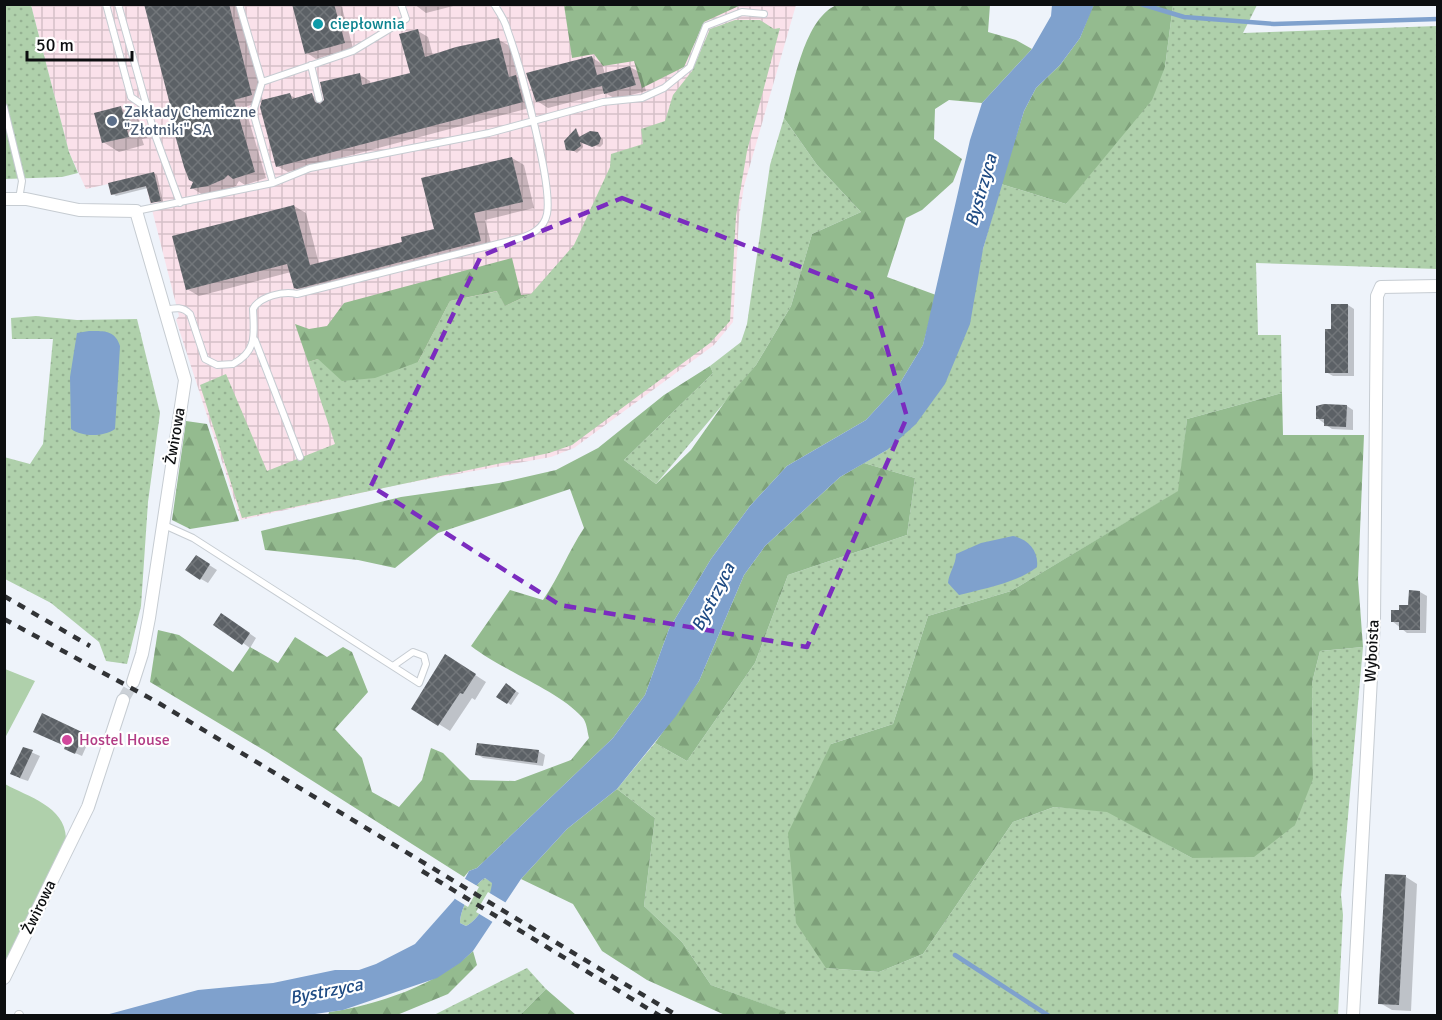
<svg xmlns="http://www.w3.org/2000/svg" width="1442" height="1020" font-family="Signika,sans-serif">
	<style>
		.industrial { fill: url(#industrial-grid) }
		.grass { fill: url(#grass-dots) }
		.forest { fill: url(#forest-firs) }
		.green { fill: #afd0ab }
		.water { fill: #7fa1cd; fill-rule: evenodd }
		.pier { fill: #eef3fa }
		.shadow { fill: #0003 }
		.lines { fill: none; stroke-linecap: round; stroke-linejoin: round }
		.stream { stroke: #7fa1cd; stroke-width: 4.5 }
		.building { fill: url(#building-cross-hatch) }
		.minor-tunnel { stroke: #ccd1d7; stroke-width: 12; stroke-dasharray: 12 6; stroke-linecap: butt }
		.service-casing { stroke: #c6ccd2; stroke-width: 8 }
		.pedestrian-casing { stroke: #c6ccd2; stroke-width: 10 }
		.minor-casing { stroke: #c6ccd2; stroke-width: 14 }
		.service { stroke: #fff; stroke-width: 6 }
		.pedestrian { stroke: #fff; stroke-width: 8 }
		.minor { stroke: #fff; stroke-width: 12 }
		.rail { stroke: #313336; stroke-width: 4.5; stroke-dasharray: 8 8; stroke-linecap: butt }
		.marked { fill: none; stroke: #7b2cbf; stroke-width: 4.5; stroke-dasharray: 12 8; stroke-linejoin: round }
		.culture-dot { fill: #0f9aa8; stroke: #fff; stroke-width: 2 }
		.service-dot { fill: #5c6f8a; stroke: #fff; stroke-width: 2 }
		.hotel-dot { fill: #d1479c; stroke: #fff; stroke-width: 2 }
		.labels { text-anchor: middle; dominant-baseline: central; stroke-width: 4.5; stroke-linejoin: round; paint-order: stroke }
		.culture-label { font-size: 16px; fill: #0d838f; stroke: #fff; text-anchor: start }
		.service-label { font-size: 16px; fill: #4e5e75; stroke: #fff; text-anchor: start }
		.street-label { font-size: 16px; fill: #0c0e10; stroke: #fff }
		.hotel-label { font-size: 16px; fill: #b23c85; stroke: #fff; text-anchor: start }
		.water-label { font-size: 18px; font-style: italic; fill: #204c84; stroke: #fff }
	</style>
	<defs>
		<pattern id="industrial-grid" width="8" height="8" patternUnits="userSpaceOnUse" patternTransform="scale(1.5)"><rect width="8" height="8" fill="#fae1ea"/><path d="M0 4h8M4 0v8" fill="none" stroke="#d5c0c8"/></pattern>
		<pattern id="grass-dots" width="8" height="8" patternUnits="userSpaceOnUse" patternTransform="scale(1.5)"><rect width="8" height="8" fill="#afd0ab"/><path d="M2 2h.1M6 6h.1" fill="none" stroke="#95b192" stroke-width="1.8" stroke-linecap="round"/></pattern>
		<pattern id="forest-firs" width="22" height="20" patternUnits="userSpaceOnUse" patternTransform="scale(1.5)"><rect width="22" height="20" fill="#94bb8f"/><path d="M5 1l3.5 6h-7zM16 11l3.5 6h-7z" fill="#7ea07a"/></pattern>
		<pattern id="building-cross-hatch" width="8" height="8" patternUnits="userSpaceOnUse" patternTransform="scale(1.5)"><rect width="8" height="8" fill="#5c6166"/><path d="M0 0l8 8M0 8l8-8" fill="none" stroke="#72767a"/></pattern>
	</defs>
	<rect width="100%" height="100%" fill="#eef3fa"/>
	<path class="industrial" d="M31,5h765l-52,181 -5,32 -6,104 -19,23 -140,103 -23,9 -155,28 -155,35 -65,-200 3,-4 -33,-130 -35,9 -3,-11 -22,5 -17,-37z"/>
	<path class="grass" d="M5,5h26l38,147 9,21 -16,4 -57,2z
		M1173,5h84l-14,28 194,-7v243l-181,-6 2,72h23l1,58 -95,26 -8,72 -168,100 -83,25 -35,108 -62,20 -5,224 53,4 44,-18 90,-132 41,-15 53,4 85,47 121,-79 -1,-96 8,-32 43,-4 -22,248 2,20 -5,100h-554l1,-3 -74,-27 -29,-43 -38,-36 11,-88 -38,-29 38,-46 32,18 68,-98 33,-88 119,-40 8,-57 -51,-15 23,-13 96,-201 18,-65 65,20 99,-137z
		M735,20h25l14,9 6,-1 -33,123 -11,65 -6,105 -20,22 -138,102 -23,8 -307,65 -42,-133 26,-11 41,97 68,-27 -27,-82 10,-3 100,3 32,-61 48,-10 7,15 26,-12 43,-49 36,-78 1,-13 32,-10 -2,-15 24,-8 8,-26 19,-24 18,-42z
		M784,118l33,47 44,47 -49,22 -21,72 -35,59 -100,119 -32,-24 89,-87 -3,-7 31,-24 6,-18 23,-159z
		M36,316l41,4 60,-1 23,94 -12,89 -7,104 -14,58 -21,-3 -7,-19 -48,-39 -46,-24 -1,-122 26,7 13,-20 10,-105h-41l-1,-21z
		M485,878l8,5c-2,14 -14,37 -27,43l-6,-3c0,-14 13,-38 25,-45z
		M527,968l19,21 -26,26 -88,1z"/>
	<path class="forest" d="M839,4l151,1 -2,27 28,8 16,9 -50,54 -33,-3 -14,9 -1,30 28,20 -9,23 -31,28 -16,8 -19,59 49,18 -13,50 -23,38 -34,37 -79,46 -37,40 -39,53 -42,70 -24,66 -32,43 -136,130 -8,3 -5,6 -197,-125 -117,-70 8,-52 21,5 54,37 17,-25 28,16 17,-26 32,20 16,-10 9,5 16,40 -33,37 27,29 10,34 27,15 23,-27 9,-32 12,5 27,27 45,1 56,-21 18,-22c-2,-7 -2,-16 -7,-21 -24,-27 -79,-46 -111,-71l39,-56 33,10c16,-23 25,-48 41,-72l-14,-39 -132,44 -43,35 -37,-8 -93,-10 -4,-19 140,-34 98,-14 57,-13 42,-22 66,-53 46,-29 3,7 -89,87 32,24 35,-34 38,-54 27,-31 35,-59 21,-72 49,-22 -44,-47 -33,-47c10,-33 20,-102 55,-114z
		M564,5v-1l177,1 -37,17 -20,45 -42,21 -8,-27 -31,5 -9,-12 -22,4z
		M1093,5h80l-8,62 -13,33 -86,104 -65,-20 23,-73 12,-23 24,-23 20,-27z
		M512,258l9,37 10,-1 -26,12 -8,-15 -47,10 -32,61 -43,16 -33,3 -24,-22 -10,3 -13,-38 14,5 18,-3 17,-23z
		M1282,393l1,42h81l-6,144 5,68 -43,4 -8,32 1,96 -18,46 -41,32 -62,1 -85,-46 -53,-5 -41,15 -90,132 -44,18 -53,-4 -30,-45 -8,-90 43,-89 62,-20 35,-108 83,-25 167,-100 9,-72z
		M186,421l21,3 32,97 -49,8 -18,-9z
		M864,463l51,15 -8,57 -119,40 -33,88 -68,98 -32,-18 44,-62 45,-106 21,-29 75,-69z
		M617,789l38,29 -11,88 38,36 29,43 75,27 -2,3h-59l-78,-35 -45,-29 -29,-47 -52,-25 46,-50z
		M473,951l4,14 -29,29 -51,21 -69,1 1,-4c46,-6 110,-28 144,-61z
		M546,989l30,26h-56z"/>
	<path class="green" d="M5,669l30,12 -30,57z
		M5,784c23,13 60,22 61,54l-61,126z"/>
	<path class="water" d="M1052,5h41v2l-13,31 -20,27 -24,23 -12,23 -41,138 -13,75 -25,60 -29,40 -29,26 -47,27 -75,69 -21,29 -45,106 -23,35 -59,73 -50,40 -46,50 -48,72 -13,12 -23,15 -94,32 -42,6h-199l96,-26 75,-7 62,-13h24l17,-6 39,-20 39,-44 15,-29 8,-3 136,-130 32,-43 24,-66 42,-70 39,-53 37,-40 79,-46 34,-37 23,-38 47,-205 12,-37 50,-54 19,-33zM485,878l7,5c-1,14 -13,37 -26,43l-6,-3c0,-14 13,-38 25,-45z
		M89,331c15,0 26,-1 31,15l-5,83c-12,8 -32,8 -44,0l-1,-52 7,-44z
		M1013,536c15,3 26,15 24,31 -18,15 -55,22 -78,28l-11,-12c1,-11 8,-18 8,-29l25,-11z"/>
	<path class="pier" d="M462,877l17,10 -11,20 -16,-10z
		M488,892l20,12 -12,20 -20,-12z"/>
	<path class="shadow" d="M145,4h93l25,97 -18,6 21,71 -21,7 -6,-4 -3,5 -15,5 -18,4 -11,-7 3,-7z
		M293,4h48l12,44 -37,11 -9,-6z
		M414,4h47l-35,9z
		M418,31l10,6 5,19 66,-16 11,6 8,32 9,5 6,24 -245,65 -11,-6 13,-71 7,4 15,-4 12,7 36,-27 10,6 1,4 40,-11z
		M591,57l11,7 3,10 25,-7 11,6 5,18 -30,8 -11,-6 -57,15 -11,-7z
		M121,108l22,15 4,15 -5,1 2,6 -25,7 -16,-10z
		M576,130l5,8 11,-6 11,7v5l-3,3 -18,-4 1,4 -6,6 -12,-7z
		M512,158l12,7 10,43 -49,12 7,27 -183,47 -14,-7 -4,-15 -92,24 -12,-7 107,-83 12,7 13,51 85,-21 31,-13z
		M153,173l4,2 6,27h-11l-4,-14 -32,8 -3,-2z
		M1348,305l6,4v67h-21l-7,-4 6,-41z
		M1347,406l6,4v20l-21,-1 -15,-11z
		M203,561l14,9 -9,13 -7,-4z
		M1420,592l7,4 -1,37h-19l-15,-12 9,-10 9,-4z
		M229,619l27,19 -6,10 -7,-5z
		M457,663l29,19 -11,18 -3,-2 -22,33 -37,-23z
		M506,685l13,8 -8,12 -13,-9z
		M84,734l6,4 -8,18 -9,-4z
		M24,749l16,7 -12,25 -9,-3z
		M538,751l7,4 -2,11 -60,-8 -6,-4z
		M1406,877l11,7 -6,127 -19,-1 -12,-7z"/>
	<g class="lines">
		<path class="stream" d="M1141,4l43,13 90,7 164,-5
			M955,955l94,61"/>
	</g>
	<path class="building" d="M144,4h85l23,91 -18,5 21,72 -22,7 -5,-4 -4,4 -16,7 -18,3 3,-7 -4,-2 -5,-13 -11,-39 2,-4z
		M292,4h42l11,39 -40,11z
		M418,29l7,28 31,-10 43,-9 10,39 7,-2 7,27 -247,65 -16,-60 2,-7 28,-7 2,6 20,-6 3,9 5,2 4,-4 -4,-18 40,-9 2,12 48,-12 -11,-39z
		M592,56l5,19 33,-9 6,19 -32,9 -2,-8 -66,16 -10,-29z
		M121,106l2,7 4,-1 5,17 -5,1 2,7 -27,6 -8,-30z
		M576,128l3,9 11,-6 8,1 3,6 -2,6 -7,3 -12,-5 1,4 -7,5 -8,-1 -2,-9z
		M512,157l11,45 -49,11 7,28 -184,48 -3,-1 -7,-24 -101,26 -14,-54 122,-31 16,60 92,-23 -1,-5 33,-8 -13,-51z
		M154,172l7,29 -10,2 -5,-17 -35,9 -3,-12z
		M1331,304h17v69h-23v-44h6z
		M1324,404l23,1 -1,22 -22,-1v-7h-8v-13z
		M196,555l14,9 -10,16 -15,-10z
		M1409,590l11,1v39h-21v-8h-8v-12h8v-5h9z
		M221,613l29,20 -8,12 -29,-20z
		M445,654l31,20 -13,20 -3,-1 -22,33 -27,-17z
		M506,683l10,8 -9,13 -11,-7z
		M42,713l42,20 -9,21 -11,-5 1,-3 -32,-14z
		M477,743l62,7 -2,13 -62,-8z
		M23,747l10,3 -13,28 -10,-4z
		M1385,874l21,1 -7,130 -21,-1z"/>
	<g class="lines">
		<path class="minor-tunnel" d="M123,700l10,-18"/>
		<g class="service-casing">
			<path id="service" d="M106,4l25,93 16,11
				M118,4l36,128 26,71
				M311,65l8,34
				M262,82l91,-31 53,-32 -5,-15
				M4,107l18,74 -3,18
				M273,183l37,-15 179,-35 114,-31 39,-4 22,-10 26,-21 16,-41 36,-14 22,2
				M136,211l137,-28 -20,-71 9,-30 -23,-78
				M165,310c10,-2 17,-4 25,4l15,45 12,6 16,-1c25,-13 21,-31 20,-55 7,-13 30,-18 44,-15l220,-55c14,-4 27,-10 30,-25 6,-31 -28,-152 -40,-185 -2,-9 -8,-17 -13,-25
				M255,340l45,117
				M162,524l31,14 226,145 7,-19 -2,-8 -11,-4 -20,14"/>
		</g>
		<g class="pedestrian-casing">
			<path id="pedestrian" d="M19,1015v1"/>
		</g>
		<g class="minor-casing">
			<path id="minor" d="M4,199h22l53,11 57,1 49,169 -36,238 -7,36 -9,28
				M4,978l84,-171 35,-107
				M1353,1016l21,-395 3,-325 4,-9 57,-1"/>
		</g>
		<use href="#service" class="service"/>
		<use href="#pedestrian" class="pedestrian"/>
		<use href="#minor" class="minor"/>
		<path class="rail" d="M4,596l86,50
			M4,619l153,83 521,314
			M422,871l238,145"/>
	</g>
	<path class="marked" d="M622,198l249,96 36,123 -100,230 -247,-42 -189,-119 110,-230z"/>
	<circle class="culture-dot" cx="318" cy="24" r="6"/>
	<circle class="service-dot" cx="112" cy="121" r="6"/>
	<circle class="hotel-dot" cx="67" cy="740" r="6"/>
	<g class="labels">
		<g class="culture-label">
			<text x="330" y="24">ciepłownia</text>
		</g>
		<g class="service-label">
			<text x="124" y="112">Zakłady Chemiczne<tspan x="124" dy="18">"Złotniki" SA</tspan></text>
		</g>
		<g class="street-label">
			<text transform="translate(175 436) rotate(-80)">Żwirowa</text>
			<text transform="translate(1372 651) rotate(-87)">Wyboista</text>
			<text transform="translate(39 907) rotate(-64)">Żwirowa</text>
		</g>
		<g class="hotel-label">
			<text x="79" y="740">Hostel House</text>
		</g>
		<g class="water-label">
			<text transform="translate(981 190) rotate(-74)">Bystrzyca</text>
			<text transform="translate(713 597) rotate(-63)">Bystrzyca</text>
			<text transform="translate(326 991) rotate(-11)">Bystrzyca</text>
		</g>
	</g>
	<rect width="1442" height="1020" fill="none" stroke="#0c0e10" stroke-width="12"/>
	<path d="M27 51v9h105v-9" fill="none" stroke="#0c0e10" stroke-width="3"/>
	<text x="36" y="51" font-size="18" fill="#0c0e10" stroke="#ffffff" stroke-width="4.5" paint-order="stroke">50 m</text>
</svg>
